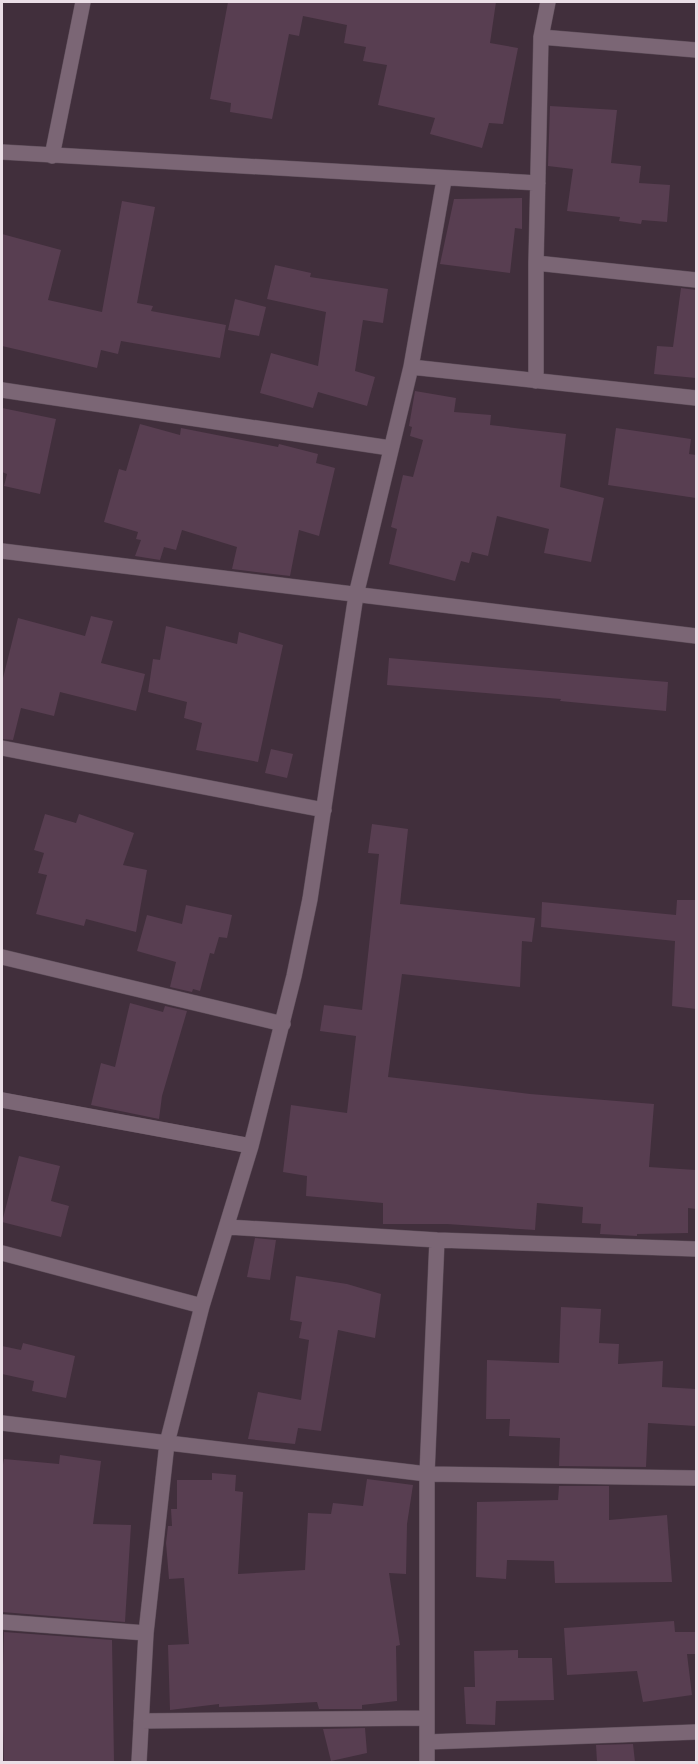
<svg xmlns="http://www.w3.org/2000/svg" width="698" height="1764" font-family="Mulish,sans-serif">
	<style>
		.building { fill: #583e51 }
		.lines { fill: none; stroke-linecap: round; stroke-linejoin: round }
		.minor-casing { stroke: #5e4e5a; stroke-width: 16 }
		.minor { stroke: #7b6675; stroke-width: 15 }
	</style>
	<rect width="100%" height="100%" fill="#412f3c"/>
	<path class="building" d="M228,2h268l-6,41 28,5 -15,76 -14,-1 -7,25 -52,-14 5,-16 -57,-13 9,-40 -24,-4 3,-14 -22,-4 3,-18 -44,-9 -4,20 -10,-2 -17,85 -42,-7 1,-9 -21,-4z
		M550,106l67,4 -6,53 30,3 -2,17 31,2 -3,37 -25,-2 -1,4 -22,-3 1,-4 -53,-6 6,-42 -25,-3z
		M522,198v31l-7,-1 -5,45 -70,-9 14,-65z
		M122,201l33,6 -18,96 16,3 -2,5 75,14 -6,33 -99,-17 -3,13 -17,-4 -4,18 -95,-22v-112l59,16 -13,50 54,12z
		M275,265l36,8 -1,4 78,12 -5,34 -20,-3 -8,51 20,6 -8,29 -49,-14 -5,16 -53,-15 11,-40 47,13 8,-54 -59,-13z
		M681,288l15,2v88l-42,-4 3,-28 16,1z
		M235,299l31,8 -7,29 -31,-6z
		M415,391l41,7 -2,14 37,3 -1,10 76,9 -6,53 44,11 -13,64 -47,-9 5,-24 -52,-13 -9,40 -16,-4 -3,11 -8,-2 -6,20 -66,-17 8,-35 -6,-2 12,-52 10,2 10,-37 -13,-4 2,-9 -3,-1z
		M2,408l54,11 -16,75 -36,-8 3,-12 -5,-2z
		M140,424l40,11 1,-7 97,19 1,-3 39,10 -2,9 19,5 -16,68 -20,-6 -9,46 -58,-7 5,-22 -55,-17 -6,20 -12,-3 -4,13 -25,-4 6,-16 -5,-1 2,-7 -34,-10 15,-53 7,2z
		M616,428l75,11 -2,15 7,1v43l-88,-13z
		M91,616l22,5 -12,42 44,11 -9,37 -76,-19 -6,24 -33,-8 -8,32 -11,-1v-57l16,-64 67,18z
		M166,626l71,18 2,-12 44,13 -25,117 -62,-12 6,-27 -18,-5 3,-16 -39,-10 5,-33 7,1z
		M389,658l279,24 -2,29 -106,-10 1,-2 -174,-14z
		M271,749l22,5 -6,24 -22,-5z
		M45,814l31,9 3,-9 55,19 -11,32 24,5 -11,62 -50,-13 -2,7 -48,-12 11,-39 -9,-2 6,-20 -10,-3z
		M372,824l36,5 -8,75 135,14 -3,24 -10,-1 -2,46 -118,-13 -14,103 142,17 124,10 -5,63 47,3v39l-8,-1v25l-51,1v2l-37,-2 1,-10 -19,-1 1,-16 -46,-4 -2,27 -88,-6h-64v-21l-77,-7 1,-20 -24,-4 8,-67 56,8 9,-77 -36,-5 4,-26 38,5 17,-156 -11,-1z
		M677,900h19v109l-24,-3 3,-65 -134,-14 1,-25 134,13z
		M186,905l46,10 -5,23 -8,-1 -5,17 -4,-1 -10,38 -7,-2 -1,3 -22,-5 6,-25 -39,-11 10,-36 35,9z
		M130,1003l33,9 2,-6 22,5 -25,85 -3,23 -68,-14 10,-42 14,4z
		M19,1156l41,10 -9,35 18,5 -8,31 -59,-15z
		M255,1238l21,2 -6,40 -23,-3z
		M296,1276l51,8 34,10 -6,44 -37,-8 -17,101 -23,-3 -3,16 -47,-5 10,-47 43,8 8,-60 -10,-2 3,-16 -12,-2z
		M561,1307l40,2 -2,34 20,1 -1,20 45,-3 -1,26 34,2v37l-48,-3 -2,44 -87,-1 1,-28 -51,-2 1,-17h-24l1,-59 72,3z
		M23,1343l52,13 -9,42 -34,-7 2,-10 -32,-7v-28l19,4z
		M60,1455l41,6 -8,63 38,1 -6,97 -123,-10v-142l2,-11 55,5z
		M212,1473l24,2 -1,16 8,1 -5,82 67,-4 3,-57 23,1 2,-11 30,3 4,-27 46,6 -6,39 -1,50 -17,-1 11,72 -4,1 1,55 -35,4v4h-43l-2,-7 -98,5v-3l-49,6 -2,-65 21,-1 -5,-66 -15,1 -3,-36 2,-17h4l-1,-17h6v-29h35z
		M559,1486h50v34l58,-5 5,67 -117,1 -1,-22 -47,-1 -1,19 -30,-2 1,-75 81,-2z
		M674,1621l1,11h21v22h-9l5,41 -49,7 -6,-31 -70,4 -3,-47z
		M4,1632l108,8 2,122h-110l-2,-65z
		M518,1650v8h34l2,42 -58,1 -1,24 -29,-1 -2,-37h11l-1,-36z
		M365,1728l2,25 -36,8 -8,-32z
		M633,1744l2,18h-38l-1,-17z"/>
	<g class="lines">
		<g class="minor-casing">
			<path id="minor" d="M548,2l-7,35 -5,226 160,17
				M541,37l155,13
				M2,152l536,31
				M52,156l31,-154
				M411,367l285,31
				M536,381v-118
				M2,390l388,58
				M2,551l694,85
				M2,748l322,62
				M2,957l281,67
				M2,1100l249,46
				M228,1227l209,13 259,9
				M2,1253l200,53
				M2,1423l425,51 269,4
				M2,1622l144,11
				M141,1721l286,-3
				M427,1742l269,-10
				M139,1762l7,-129 21,-190 35,-137 49,-160 43,-170 16,-77 46,-304 55,-228 33,-187
				M427,1762v-288l10,-234"/>
		</g>
		<use href="#minor" class="minor"/>
	</g>
	<rect width="698" height="1764" fill="none" stroke="#eadee6" stroke-width="6"/>
</svg>
